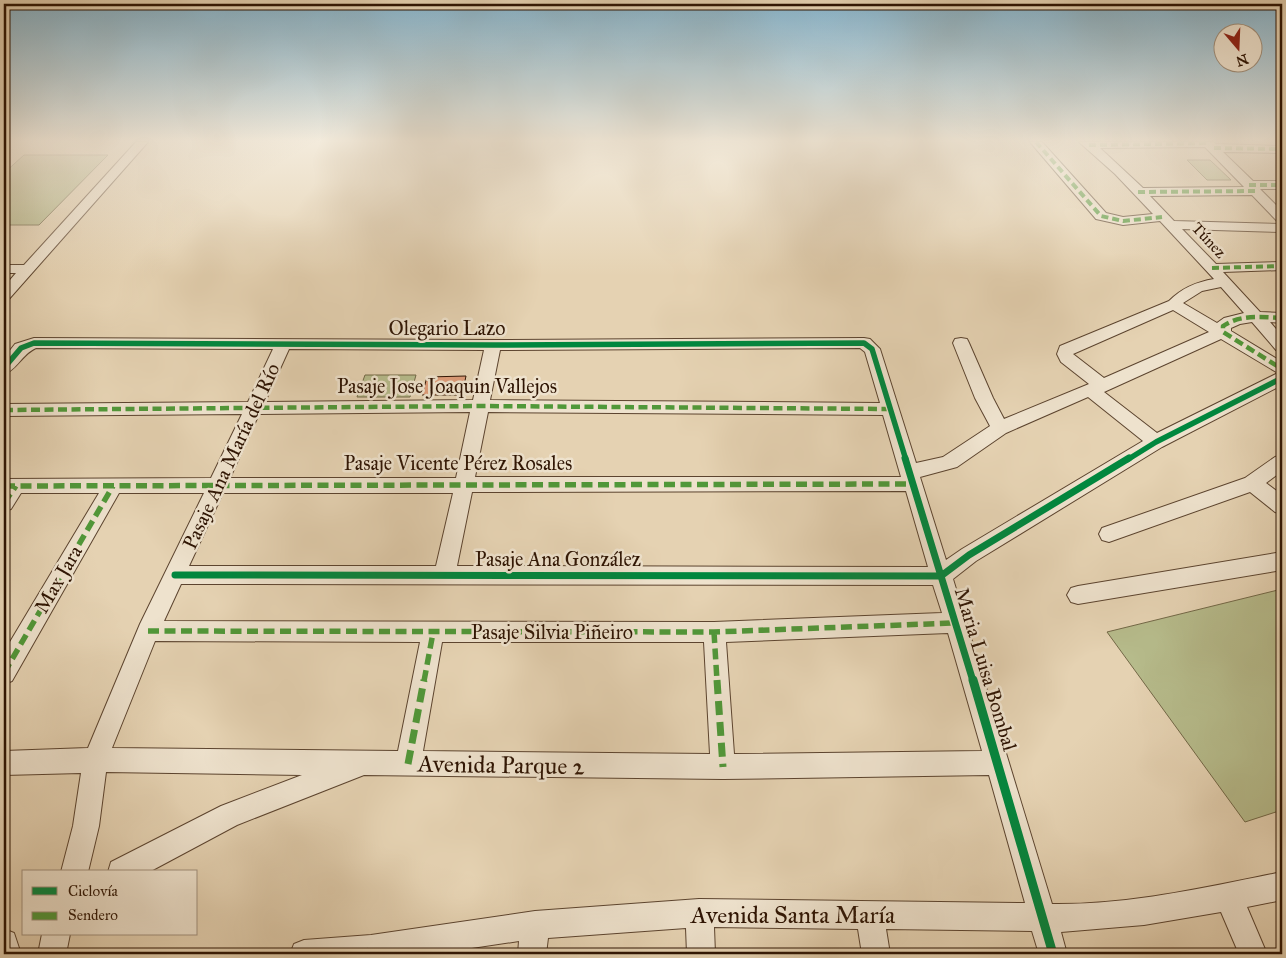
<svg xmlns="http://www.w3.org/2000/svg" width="1286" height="958" font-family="'IM FELL Great Primer',serif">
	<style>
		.green { fill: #b6bb8b; stroke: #726847 }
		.building { fill: #de9c79; stroke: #2e1403 }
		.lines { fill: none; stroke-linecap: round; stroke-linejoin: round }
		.minor-casing { stroke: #5c442f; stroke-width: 2 }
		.minor { fill: #eee2cd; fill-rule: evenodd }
		.quiet-far3 { stroke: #509839; stroke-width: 4; stroke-dasharray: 7 4; stroke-linecap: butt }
		.quiet-far2 { stroke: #509839; stroke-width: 4.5; stroke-dasharray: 9 4.5; stroke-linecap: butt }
		.quiet-far1 { stroke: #509839; stroke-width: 5.5; stroke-dasharray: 11 5.5; stroke-linecap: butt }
		.quiet { stroke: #509839; stroke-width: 7; stroke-dasharray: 14 7; stroke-linecap: butt }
		.cycleway-far2-casing { stroke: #eee2cd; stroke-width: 8 }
		.cycleway-far1-casing { stroke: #eee2cd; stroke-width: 10 }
		.cycleway-casing { stroke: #eee2cd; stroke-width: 12 }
		.cycleway-far2 { stroke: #00873e; stroke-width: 5.5 }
		.cycleway-far1 { stroke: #00873e; stroke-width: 7 }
		.cycleway { stroke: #00873e; stroke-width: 9 }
		.labels { text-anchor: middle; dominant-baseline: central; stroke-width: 5; stroke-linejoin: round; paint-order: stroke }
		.far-street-label { font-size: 16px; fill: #2e1403; stroke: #eee2cd }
		.street-label { font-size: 20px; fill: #2e1403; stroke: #eee2cd }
		.near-street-label { font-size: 24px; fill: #2e1403; stroke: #eee2cd }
	</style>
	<rect width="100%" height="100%" fill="#e5d2b2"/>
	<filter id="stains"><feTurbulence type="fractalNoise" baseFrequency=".004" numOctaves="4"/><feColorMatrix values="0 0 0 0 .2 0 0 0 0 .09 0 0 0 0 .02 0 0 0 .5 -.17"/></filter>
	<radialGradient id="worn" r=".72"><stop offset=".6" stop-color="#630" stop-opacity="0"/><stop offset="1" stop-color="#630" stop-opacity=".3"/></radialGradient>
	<path class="green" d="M24,155h84l-69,70h-35v-52z
		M1187,160h23l21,20h-24z
		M365,375h51l-6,22h-53z
		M1282,589v221l-37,12 -138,-190z"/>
	<path class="building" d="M466,376l-4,19h-40l5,-18z"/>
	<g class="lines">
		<g class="minor-casing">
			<path id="minor" d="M136,142h12l-139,157 -5,2v-14l12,-14h-12v-8h20z
				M1030,142h12l64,71 17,4 30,-3 -38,-40 -36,-32h134l3,2 66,2v7l-59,-1 30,29h29v8h-22l22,22v11l-5,-1 -25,-26 -102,1 24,25 108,3v8l-100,-3 34,35 66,-2v8l-59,2 37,40 22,1v10l-12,-1 12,14v15l-6,-1 -24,-28 -12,2 -9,4v3l51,31v23l-120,62 -186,114 -23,18 99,325c78,1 155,-17 230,-32v28l-35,7 20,47h-28l-18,-42 -77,13 -83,7 6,22h-28l-7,-23 -146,-2 4,25h-28l-4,-25 -144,-2 1,27h-28l-1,-26 -138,10 -2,16h-28l1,-13 -87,13h-142l4,-10 10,-4 67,-5 164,-24 164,-12 326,4 -36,-128 -266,4 -359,-4 -127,50 -88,47h-41l3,-10 110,-56 81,-31 -196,-3 -7,54 -11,46h-27l12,-46 8,-53 -77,2v-24l84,-3 52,-124 64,-131h-85l-107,188 -8,3v-32l95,-159h-78l-10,16 -7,2v-32l207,-1 31,-64 -238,2v-12l244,-2 25,-53 -237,-1c-14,6 -19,22 -32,26v-16l11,-14 19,-6 459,2 371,-2 6,1 10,10 36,114 27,-6 47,-31 -15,-28 -22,-55 2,-4 6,-1 6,1 2,4 24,55 11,21 85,-35 -28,-22 -4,-8 3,-8 109,-45c13,-13 27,-19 45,-22l-54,-58 -37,4 -27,-6zM1205,147l39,40 -101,1 -43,-40zM1221,287l23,26 -20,5 -7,5 -34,-20 19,-12zM1173,310l36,22 -105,46 -31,-24zM1221,339l57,34 -121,60 -53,-41zM860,348l5,4 15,51 -390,-3 10,-50zM289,349l195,1 -11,50 -208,2zM1088,397l55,44 -181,108 -16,11 -26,-83 37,-10 49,-34zM470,412l-14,66h-226l29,-64zM488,412l395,3 18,62h-426zM906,491l22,76 -471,-1 15,-74zM223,493h230l-17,73h-247zM181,584l752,1 9,28 -228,9 -550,-1zM948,633l34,118 -248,3 -8,-112zM155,641l265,1 -22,109 -286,-3zM442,642h262l6,112 -287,-3z
				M1282,455v16l-16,12 16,12v19l-7,-2 -25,-20 -141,50 -7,-2 -3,-6 3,-6 143,-50 30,-21z
				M1282,552v18l-204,34 -7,-2 -4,-7 4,-7 7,-2z
				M4,929l10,4 7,21h-17z
				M42,934h28l-4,20h-28z"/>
		</g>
		<use href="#minor" class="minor"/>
		<path class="quiet-far3" d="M1036,142l65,74 22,5 39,-4
			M1089,145l119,-2
			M1214,148l68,1
			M1249,185h33
			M1138,192l117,-1
			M1212,268l70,-2"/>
		<path class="quiet-far2" d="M1282,318c-20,-1 -41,-4 -59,8v6l59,37
			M4,410l476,-4 410,3"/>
		<path class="quiet-far1" d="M4,486l909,-2
			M4,503l12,-17
			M148,631l566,1 240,-9
			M714,632l3,49
			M4,673l109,-187
			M424,681l9,-48"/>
		<path class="quiet" d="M717,680l6,87
			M408,764l16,-84
			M369,954l2,-5"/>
		<g class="cycleway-far2-casing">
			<path id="cycleway-far2" d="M4,368l17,-20 13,-5 459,2 371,-2 8,6 34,111
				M1127,460l29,-18 126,-64"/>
		</g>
		<g class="cycleway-far1-casing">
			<path id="cycleway-far1" d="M905,458l68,223
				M175,575l766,1 28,-21 160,-97"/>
		</g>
		<g class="cycleway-casing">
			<path id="cycleway" d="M973,680l80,274"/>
		</g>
		<use href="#cycleway-far2" class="cycleway-far2"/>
		<use href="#cycleway-far1" class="cycleway-far1"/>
		<use href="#cycleway" class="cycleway"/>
	</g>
	<linearGradient id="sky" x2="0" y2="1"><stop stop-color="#87b6cf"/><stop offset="0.51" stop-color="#f3ebdc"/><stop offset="1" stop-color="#f3ebdc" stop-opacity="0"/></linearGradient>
	<rect width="1286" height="276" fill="url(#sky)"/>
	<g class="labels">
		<g class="far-street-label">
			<text transform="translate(1209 240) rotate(47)">Túnez</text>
		</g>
		<g class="street-label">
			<text x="447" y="328">Olegario Lazo</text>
			<text x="447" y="386">Pasaje Jose Joaquin Vallejos</text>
			<text transform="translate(231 456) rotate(-65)">Pasaje Ana María del Río</text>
			<text x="458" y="463">Pasaje Vicente Pérez Rosales</text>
			<text x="558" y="559">Pasaje Ana González</text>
			<text transform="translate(58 579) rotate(-60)">Max Jara</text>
			<text x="552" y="632">Pasaje Silvia Piñeiro</text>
			<text transform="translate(986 669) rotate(73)">Maria Luisa Bombal</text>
		</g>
		<g class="near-street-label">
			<text transform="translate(501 765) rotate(1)">Avenida Parque 2</text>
			<text x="793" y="915">Avenida Santa María</text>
		</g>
	</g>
	<rect width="1286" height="958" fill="none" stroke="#e5d2b2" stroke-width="20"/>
	<rect x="5" y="5" width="1276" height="948" fill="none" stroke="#2e1403" stroke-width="2.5"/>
	<rect x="10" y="10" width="1266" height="938" fill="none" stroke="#2e1403"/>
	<rect x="22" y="870" width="175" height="65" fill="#eee2cd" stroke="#a1907c"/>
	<rect x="32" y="887" width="25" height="8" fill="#00873e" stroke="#a1907c"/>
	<text x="68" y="896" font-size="15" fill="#2e1403">Ciclovía</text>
	<rect x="32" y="912" width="25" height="8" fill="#509839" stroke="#a1907c"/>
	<text x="68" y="920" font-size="15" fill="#2e1403">Sendero</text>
	<g transform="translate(1238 48) rotate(161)"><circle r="24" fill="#eee2cd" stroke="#a1907c"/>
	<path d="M0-4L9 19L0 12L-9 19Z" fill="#8f2418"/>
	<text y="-8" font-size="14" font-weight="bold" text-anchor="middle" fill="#2e1403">N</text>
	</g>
	<rect width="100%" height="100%" filter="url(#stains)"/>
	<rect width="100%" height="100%" fill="url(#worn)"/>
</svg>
